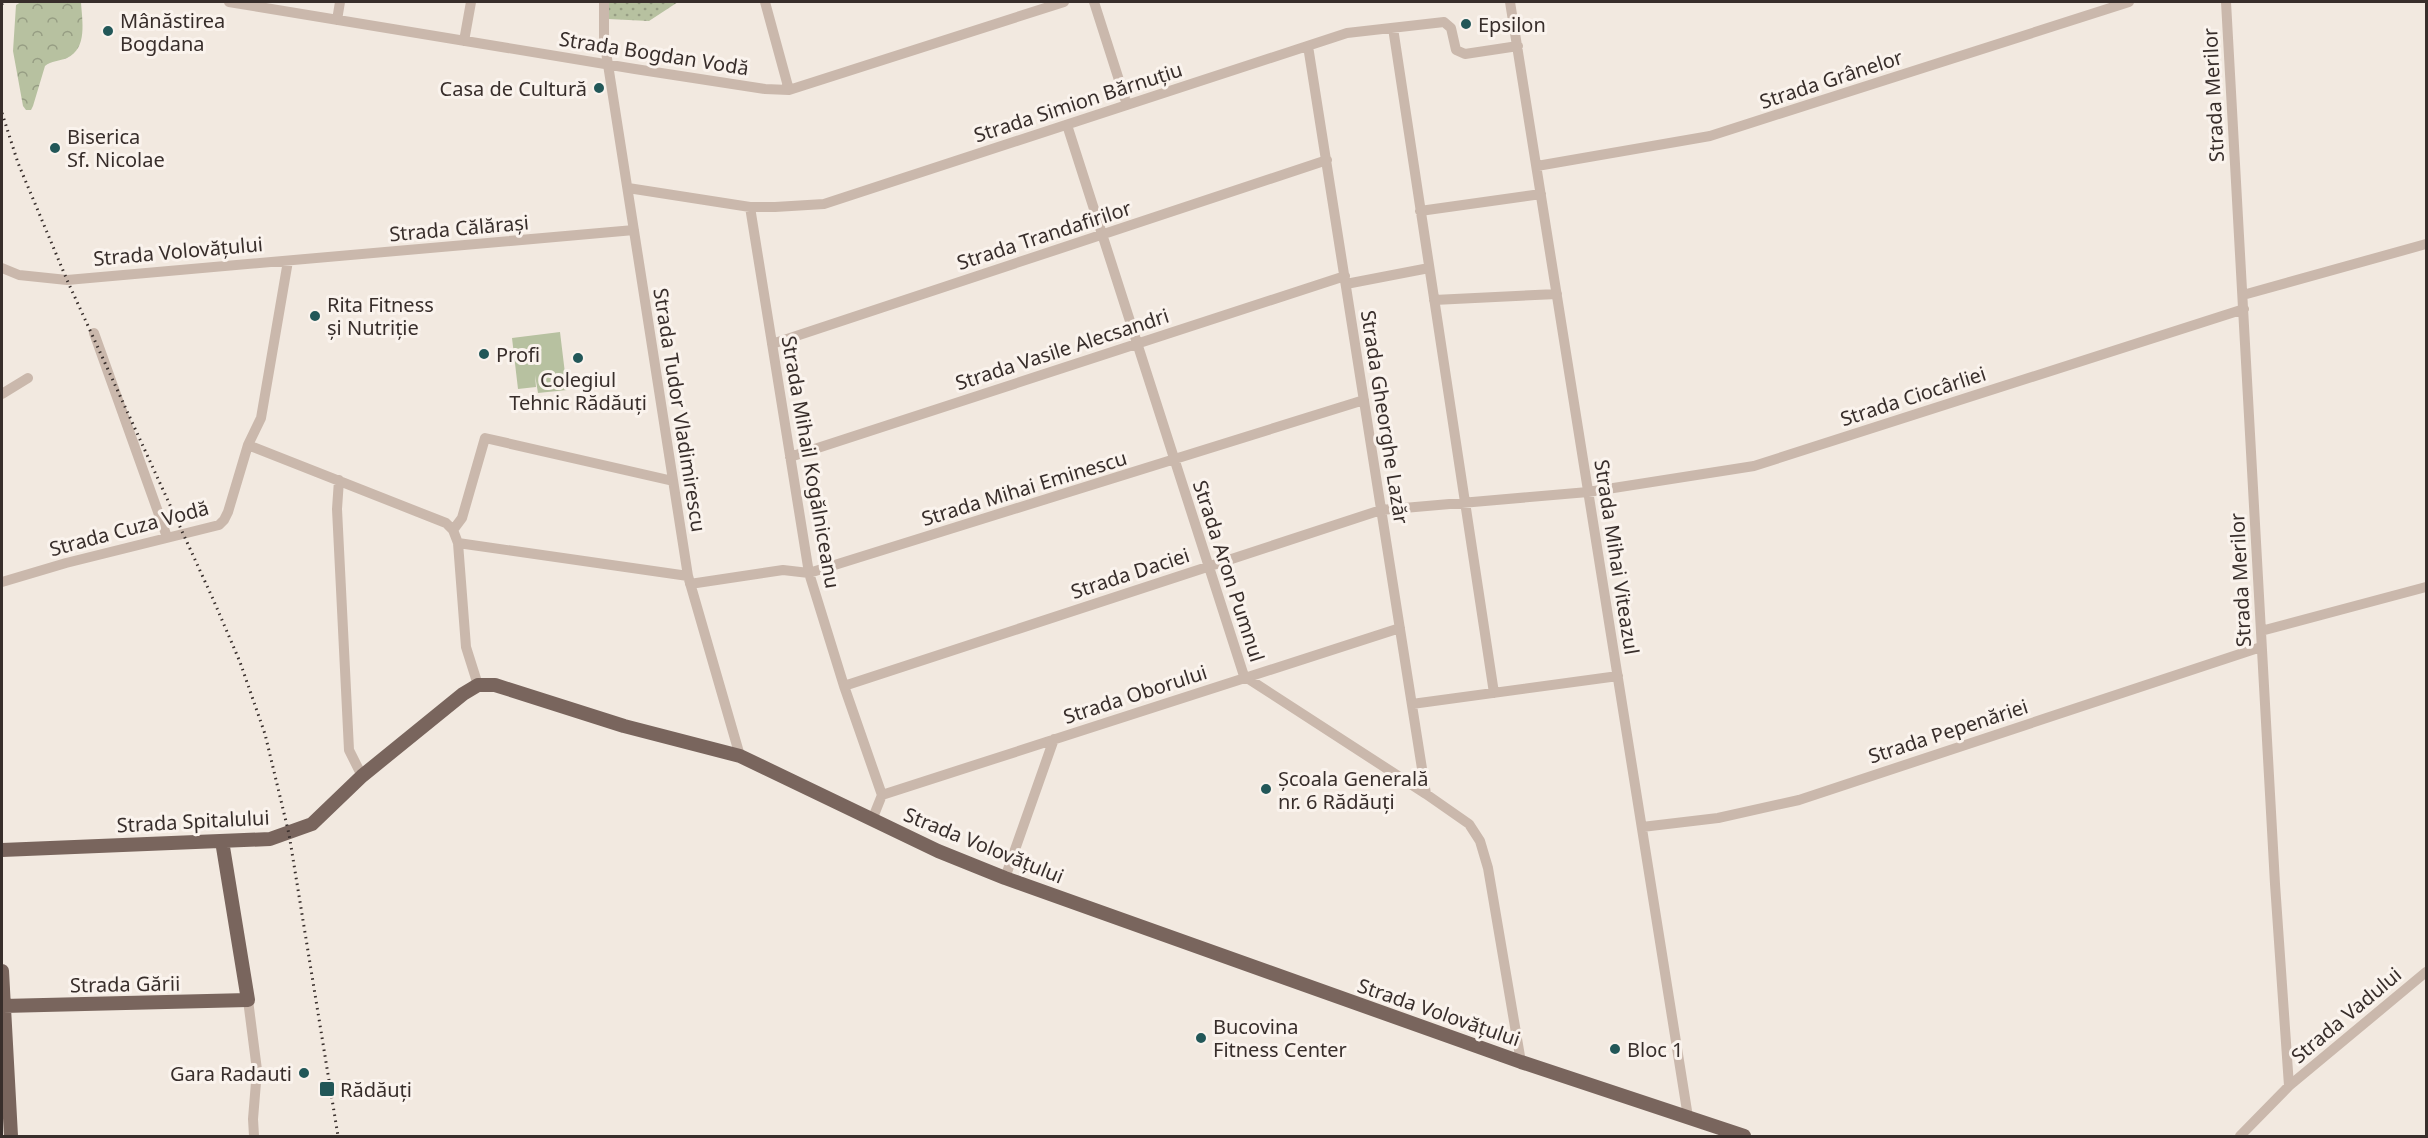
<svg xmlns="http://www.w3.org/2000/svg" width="2428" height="1138" viewBox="0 0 2428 1138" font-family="'Noto Sans',sans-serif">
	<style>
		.grass { fill: url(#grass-dots) }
		.forest { fill: url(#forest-crowns) }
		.pitch { fill: #b7c1a0 }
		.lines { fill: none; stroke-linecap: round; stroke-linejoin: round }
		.minor { stroke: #cab8ac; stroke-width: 10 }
		.major { stroke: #79655d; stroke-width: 14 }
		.rail { stroke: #382e2b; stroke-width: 3; stroke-dasharray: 1.5 4.5; stroke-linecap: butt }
		.poi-dot { fill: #225758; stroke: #faf3ed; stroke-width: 2 }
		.labels { text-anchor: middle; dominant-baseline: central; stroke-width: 6; stroke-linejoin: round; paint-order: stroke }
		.poi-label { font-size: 20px; fill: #382e2b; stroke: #faf3ed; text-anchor: start }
		.street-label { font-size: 20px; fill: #382e2b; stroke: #faf3ed }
	</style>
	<defs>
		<pattern id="grass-dots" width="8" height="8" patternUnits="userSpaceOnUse" patternTransform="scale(1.5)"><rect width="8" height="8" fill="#b7c1a0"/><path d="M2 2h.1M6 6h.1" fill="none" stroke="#969d83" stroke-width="1.8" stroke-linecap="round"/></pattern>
		<pattern id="forest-crowns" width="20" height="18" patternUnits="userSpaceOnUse" patternTransform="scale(1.5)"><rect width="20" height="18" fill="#b7c1a0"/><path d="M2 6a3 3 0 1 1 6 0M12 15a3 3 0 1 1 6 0" fill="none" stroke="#969d83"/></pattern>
	</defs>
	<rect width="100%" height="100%" fill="#f2e9e0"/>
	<path class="grass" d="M608,2h70l-29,19 -41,-2z"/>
	<path class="forest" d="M21,2h60c1,19 7,46 -14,56 -7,3 -16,3 -22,8l-12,40 -2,4h-5l-3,-4 -10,-55 3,-46z"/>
	<path class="pitch" d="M560,332l7,58 -29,3 -3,-18 1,12 -18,2 -6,-51z"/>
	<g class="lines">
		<path class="minor" d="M229,2l406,67 130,20 24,1 275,-88
			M604,2v37l84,537 52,180
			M765,2l24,88
			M1094,2l33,103
			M1510,2l178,1115
			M2226,2l49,882 14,202
			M337,20l3,-18
			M1393,28l101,665
			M464,41l7,-39
			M1308,46l118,748
			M1067,125l177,551 182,118 43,30 11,17 8,27 33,194
			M1537,166l173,-30 419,-134
			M628,188l122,19h25l49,-3 523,-171 97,-11 7,6 5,22 9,4 53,-8
			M750,207l59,366 35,113 38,109 -10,25
			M1420,211l121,-17
			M2,268l17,7 48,5 567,-50
			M1346,284l83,-16
			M2243,295l183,-51
			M1434,300l123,-6
			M94,333l73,204
			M772,344l555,-184
			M2,394l26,-16
			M248,445l198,78 7,7 5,13 8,104 12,38
			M790,457l555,-181
			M339,480l-2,29 12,241 13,26
			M453,530l9,-12 23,-80 188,43
			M458,543l230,33
			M2,582l64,-19 153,-38 5,-5 4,-8 20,-67 13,-27 27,-157
			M690,584l93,-14 26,3 555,-173
			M2261,631l165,-44
			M844,686l537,-176 207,-18 166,-26 490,-157
			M1412,704l206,-28
			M882,795l518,-167
			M1642,827l76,-9 81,-18 462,-153
			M1005,878l49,-139
			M248,1000l9,70 -4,49 1,17
			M2240,1136l49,-50 137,-114"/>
		<path class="major" d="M2,850l268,-11 42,-15 50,-48 101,-82 15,-9h17l129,41 116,30 198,95 67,27 516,184 223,74
			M2,971l9,165
			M3,1006l245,-6 -26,-159"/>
		<path class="rail" d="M2,5v-3
			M2,113l16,50 49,117 146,319 27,63 25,72 24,100 49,302"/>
	</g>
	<g class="poi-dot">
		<circle cx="1466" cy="24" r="6"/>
		<circle cx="108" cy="31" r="6"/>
		<circle cx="599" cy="88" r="6"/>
		<circle cx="55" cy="148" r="6"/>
		<circle cx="315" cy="316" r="6"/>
		<circle cx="484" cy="354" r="6"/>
		<circle cx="578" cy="358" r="6"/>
		<circle cx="1266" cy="789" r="6"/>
		<circle cx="1201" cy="1038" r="6"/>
		<circle cx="1615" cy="1049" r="6"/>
		<circle cx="304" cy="1073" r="6"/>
		<rect x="319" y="1081" width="16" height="16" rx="3"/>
	</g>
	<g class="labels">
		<g class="poi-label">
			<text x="120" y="20">Mânăstirea<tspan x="120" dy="23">Bogdana</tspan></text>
			<text x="1478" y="24">Epsilon</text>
			<text x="587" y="88" text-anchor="end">Casa de Cultură</text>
			<text x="67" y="136">Biserica<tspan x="67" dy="23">Sf. Nicolae</tspan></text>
			<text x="327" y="304">Rita Fitness<tspan x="327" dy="23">și Nutriție</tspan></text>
			<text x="496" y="354">Profi</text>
			<text x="578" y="379" text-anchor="middle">Colegiul<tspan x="578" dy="23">Tehnic Rădăuți</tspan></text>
			<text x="1278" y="778">Școala Generală<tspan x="1278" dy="23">nr. 6 Rădăuți</tspan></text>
			<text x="1213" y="1026">Bucovina<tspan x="1213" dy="23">Fitness Center</tspan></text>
			<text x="1627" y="1049">Bloc 1</text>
			<text x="292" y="1073" text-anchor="end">Gara Radauti</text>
			<text x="340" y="1089">Rădăuți</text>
		</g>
		<g class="street-label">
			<text transform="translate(654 53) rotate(9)">Strada Bogdan Vodă</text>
			<text transform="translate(1831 79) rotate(-18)">Strada Grânelor</text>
			<text transform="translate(2213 95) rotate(-93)">Strada Merilor</text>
			<text transform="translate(1078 102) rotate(-18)">Strada Simion Bărnuțiu</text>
			<text transform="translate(459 228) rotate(-5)">Strada Călărași</text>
			<text transform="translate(1044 235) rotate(-18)">Strada Trandafirilor</text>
			<text transform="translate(178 251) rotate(-5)">Strada Volovățului</text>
			<text transform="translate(1062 349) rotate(-18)">Strada Vasile Alecsandri</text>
			<text transform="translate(1913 396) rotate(-18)">Strada Ciocârliei</text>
			<text transform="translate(680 410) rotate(81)">Strada Tudor Vladimirescu</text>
			<text transform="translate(1385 417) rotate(81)">Strada Gheorghe Lazăr</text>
			<text transform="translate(811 462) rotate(80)">Strada Mihail Kogălniceanu</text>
			<text transform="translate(1024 488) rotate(-17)">Strada Mihai Eminescu</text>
			<text transform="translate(129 528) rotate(-15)">Strada Cuza Vodă</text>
			<text transform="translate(1617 557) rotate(81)">Strada Mihai Viteazul</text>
			<text transform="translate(1229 571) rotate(72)">Strada Aron Pumnul</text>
			<text transform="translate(1130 573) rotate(-18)">Strada Daciei</text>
			<text transform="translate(2240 580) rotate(-93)">Strada Merilor</text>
			<text transform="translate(1135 694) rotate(-18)">Strada Oborului</text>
			<text transform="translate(1948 731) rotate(-18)">Strada Pepenăriei</text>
			<text transform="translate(193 821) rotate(-3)">Strada Spitalului</text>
			<text transform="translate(984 845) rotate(22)">Strada Volovățului</text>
			<text transform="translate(125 984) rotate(-1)">Strada Gării</text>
			<text transform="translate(1439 1012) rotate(19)">Strada Volovățului</text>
			<text transform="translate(2346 1015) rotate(-40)">Strada Vadului</text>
		</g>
	</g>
	<rect width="2428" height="1138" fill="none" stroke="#382e2b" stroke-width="6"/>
</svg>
